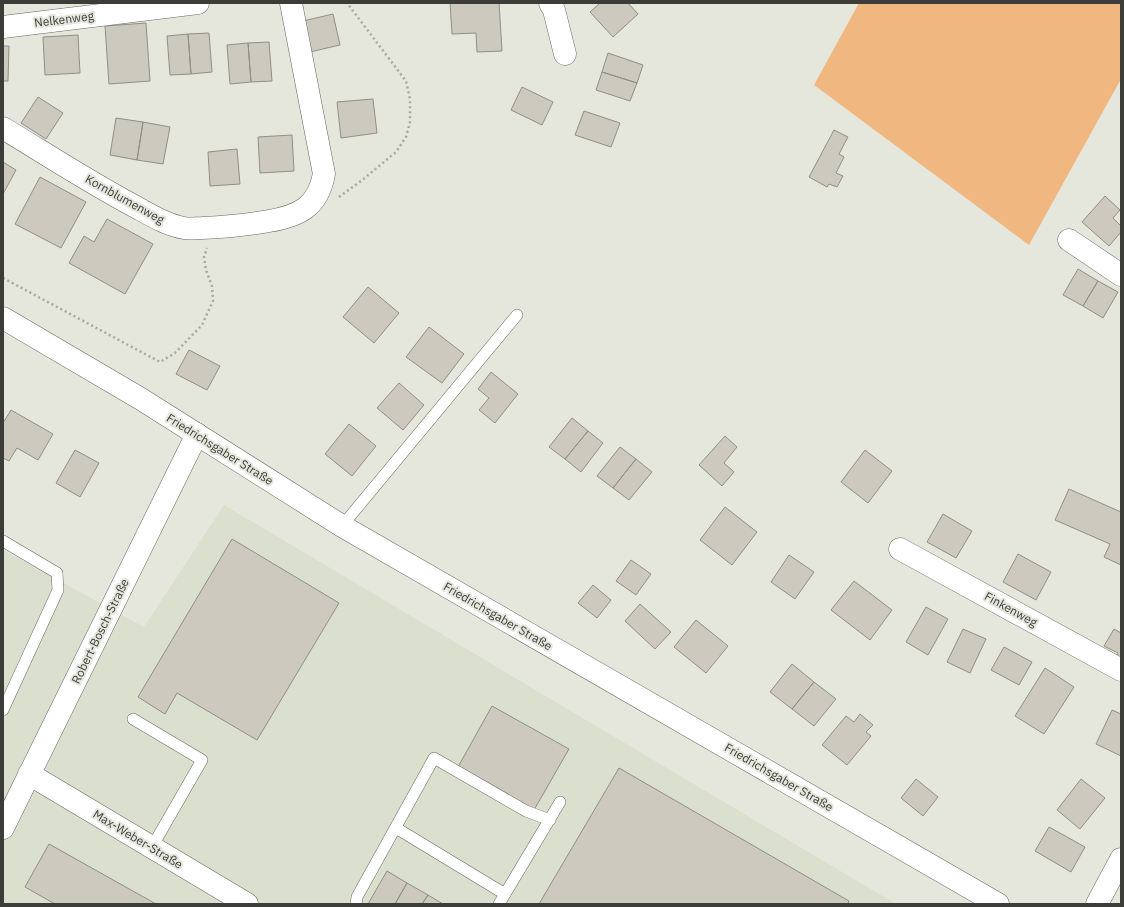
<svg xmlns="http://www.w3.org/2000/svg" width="1124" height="907" viewBox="0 0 1124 907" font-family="'IBM Plex Sans',sans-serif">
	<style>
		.built { fill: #dbdfcd }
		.green { fill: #f0b781 }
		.building { fill: #cdc9bf; stroke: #918e85 }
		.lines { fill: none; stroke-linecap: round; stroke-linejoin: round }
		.lane-casing { stroke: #66685f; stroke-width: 12 }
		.street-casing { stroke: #66685f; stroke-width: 23 }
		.secondary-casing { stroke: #66685f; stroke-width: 23 }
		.path { stroke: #a6a8a0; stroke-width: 2.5; stroke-dasharray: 2 3; stroke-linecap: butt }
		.lane { stroke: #fff; stroke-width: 11 }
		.street { stroke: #fff; stroke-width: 22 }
		.secondary { stroke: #fff; stroke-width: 22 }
		.labels { text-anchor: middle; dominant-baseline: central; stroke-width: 4; stroke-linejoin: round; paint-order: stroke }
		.street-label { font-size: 12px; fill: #3c3d39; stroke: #e5e7dd }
	</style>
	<rect width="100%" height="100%" fill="#e5e7dd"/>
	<path class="built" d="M224,505l672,399h-893v-354l141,77z"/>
	<path class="green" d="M859,3h262v76l-92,166 -215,-160z"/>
	<path class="building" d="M450,3h49l3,48 -25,1 -1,-19 -24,1z
		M600,3h28l10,11 -25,23 -23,-25z
		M333,14l7,31 -30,7 -7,-31z
		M146,23l4,58 -41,3 -4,-58z
		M209,33l3,39 -21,2 -3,-40z
		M188,34l3,40 -21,1 -3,-39z
		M78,35l2,38 -35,2 -2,-38z
		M269,42l3,39 -21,1 -3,-39z
		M248,43l3,39 -21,2 -3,-39z
		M3,46h6l-1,35h-5z
		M608,53l35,12 -6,18 -35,-11z
		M602,72l35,11 -7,18 -34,-11z
		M522,87l31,15 -11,23 -31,-15z
		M38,97l25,16 -17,26 -25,-16z
		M373,99l4,34 -36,5 -4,-36z
		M584,111l36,12 -9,24 -36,-12z
		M116,118l27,4 -6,38 -27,-5z
		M143,122l27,5 -7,37 -26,-4z
		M834,130l14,7 -9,17 5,3 -8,16 7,3 -6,11 -8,-3 -2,3 -18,-10z
		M292,135l2,36 -34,2 -2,-36z
		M237,149l3,35 -30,2 -2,-34z
		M3,162l13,8 -13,24z
		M40,177l46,25 -25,46 -46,-24z
		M1105,196l15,14 -7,8 8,8v6l-12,14 -27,-24z
		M107,219l46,25 -28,50 -56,-31 15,-27 10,6z
		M1078,269l20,12 -15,25 -20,-11z
		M1098,281l20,11 -15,26 -20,-12z
		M368,287l31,26 -25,30 -31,-26z
		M429,327l35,27 -22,29 -36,-26z
		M189,350l31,16 -13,24 -31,-16z
		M491,372l27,22 -23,29 -16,-13 10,-12 -11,-9z
		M399,383l25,22 -21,25 -26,-22z
		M11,410l42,24 -15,26 -21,-12 -8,13 -6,-3v-35z
		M572,418l16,13 -23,28 -16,-12z
		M349,424l27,22 -24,30 -27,-22z
		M588,431l15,12 -22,29 -16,-13z
		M725,436l12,11 -13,16 10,9 -12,14 -23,-21z
		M620,447l16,12 -23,29 -16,-12z
		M75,450l24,13 -19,34 -24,-14z
		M865,450l27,21 -24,32 -27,-21z
		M636,459l16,13 -23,28 -16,-12z
		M1069,489l52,23v53l-17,-8 6,-13 -55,-24z
		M725,507l32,25 -25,33 -32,-25z
		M943,514l29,17 -16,27 -29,-16z
		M232,539l107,64 -82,137 -80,-47 -12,21 -27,-17z
		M1018,554l33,18 -15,28 -33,-18z
		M789,555l25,17 -19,27 -24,-17z
		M631,560l20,14 -15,21 -20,-14z
		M854,581l38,29 -22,30 -39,-30z
		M593,585l18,15 -14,18 -19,-15z
		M640,604l31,28 -16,17 -30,-28z
		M926,607l22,12 -20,36 -22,-13z
		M696,620l32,26 -22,27 -32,-26z
		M963,629l23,10 -16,34 -23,-11z
		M1114,629l7,4v30l-7,-4 4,-6 -14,-7z
		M1004,647l28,15 -13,23 -28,-15z
		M792,664l22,18 -22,27 -22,-17z
		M1045,668l29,19 -30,47 -29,-18z
		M814,682l22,17 -22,27 -22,-17z
		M492,706l77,43 -35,61 -76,-43z
		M1112,710l9,4v42l-25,-12z
		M860,714l13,11 -7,7 5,4 -24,29 -25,-20 24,-29 8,6z
		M619,768l230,133 -1,3h-309z
		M916,779l22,18 -15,19 -22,-18z
		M1081,779l24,19 -25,31 -23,-19z
		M1049,827l36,20 -14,25 -36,-21z
		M49,844l107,60h-101l-30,-17z
		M387,871l20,12 -12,21h-27z
		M407,883l21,12 -6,9h-27z
		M428,895l15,9h-21z"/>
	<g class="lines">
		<defs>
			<path id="lane" d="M342,526l175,-211
				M3,541l54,32 1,17 -55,120
				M133,719l69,41 -50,87
				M396,828l109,66
				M356,904l1,-7 77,-139 92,53 24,9
				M499,904l61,-102"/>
			<path id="street" d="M550,3l4,7 11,44
				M3,27l195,-24
				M3,128c43,26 86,54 131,78 15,8 32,19 50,22 5,1 12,0 18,0 22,-1 45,-3 67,-7 30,-5 49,-14 55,-47l-33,-171
				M1069,240l52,35
				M900,549l221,121
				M29,774l218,130
				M3,828l194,-394
				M1097,904l24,-45"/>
			<path id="secondary" d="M3,318l138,81 201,127 656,378"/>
		</defs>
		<use href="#lane" class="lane-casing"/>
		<use href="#street" class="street-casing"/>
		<use href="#secondary" class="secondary-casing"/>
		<path class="path" d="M339,197l22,-16 35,-29 10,-15 4,-15v-23l-4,-18 -59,-78
			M3,278l157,84 15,-9 27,-28 11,-24 -1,-15 -6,-16 -2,-13 3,-9"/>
		<use href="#lane" class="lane"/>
		<use href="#street" class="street"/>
		<use href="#secondary" class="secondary"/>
	</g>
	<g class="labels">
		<g class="street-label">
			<text transform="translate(64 19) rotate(-7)">Nelkenweg</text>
			<text transform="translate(125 199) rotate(29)">Kornblumenweg</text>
			<text transform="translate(220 449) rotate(32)">Friedrichsgaber Straße</text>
			<text transform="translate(1011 609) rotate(29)">Finkenweg</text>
			<text transform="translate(498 616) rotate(30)">Friedrichsgaber Straße</text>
			<text transform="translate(100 631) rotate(-64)">Robert-Bosch-Straße</text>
			<text transform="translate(779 777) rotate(30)">Friedrichsgaber Straße</text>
			<text transform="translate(138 839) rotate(31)">Max-Weber-Straße</text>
		</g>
	</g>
	<rect width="1124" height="907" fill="none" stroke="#3c3d39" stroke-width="8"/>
</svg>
